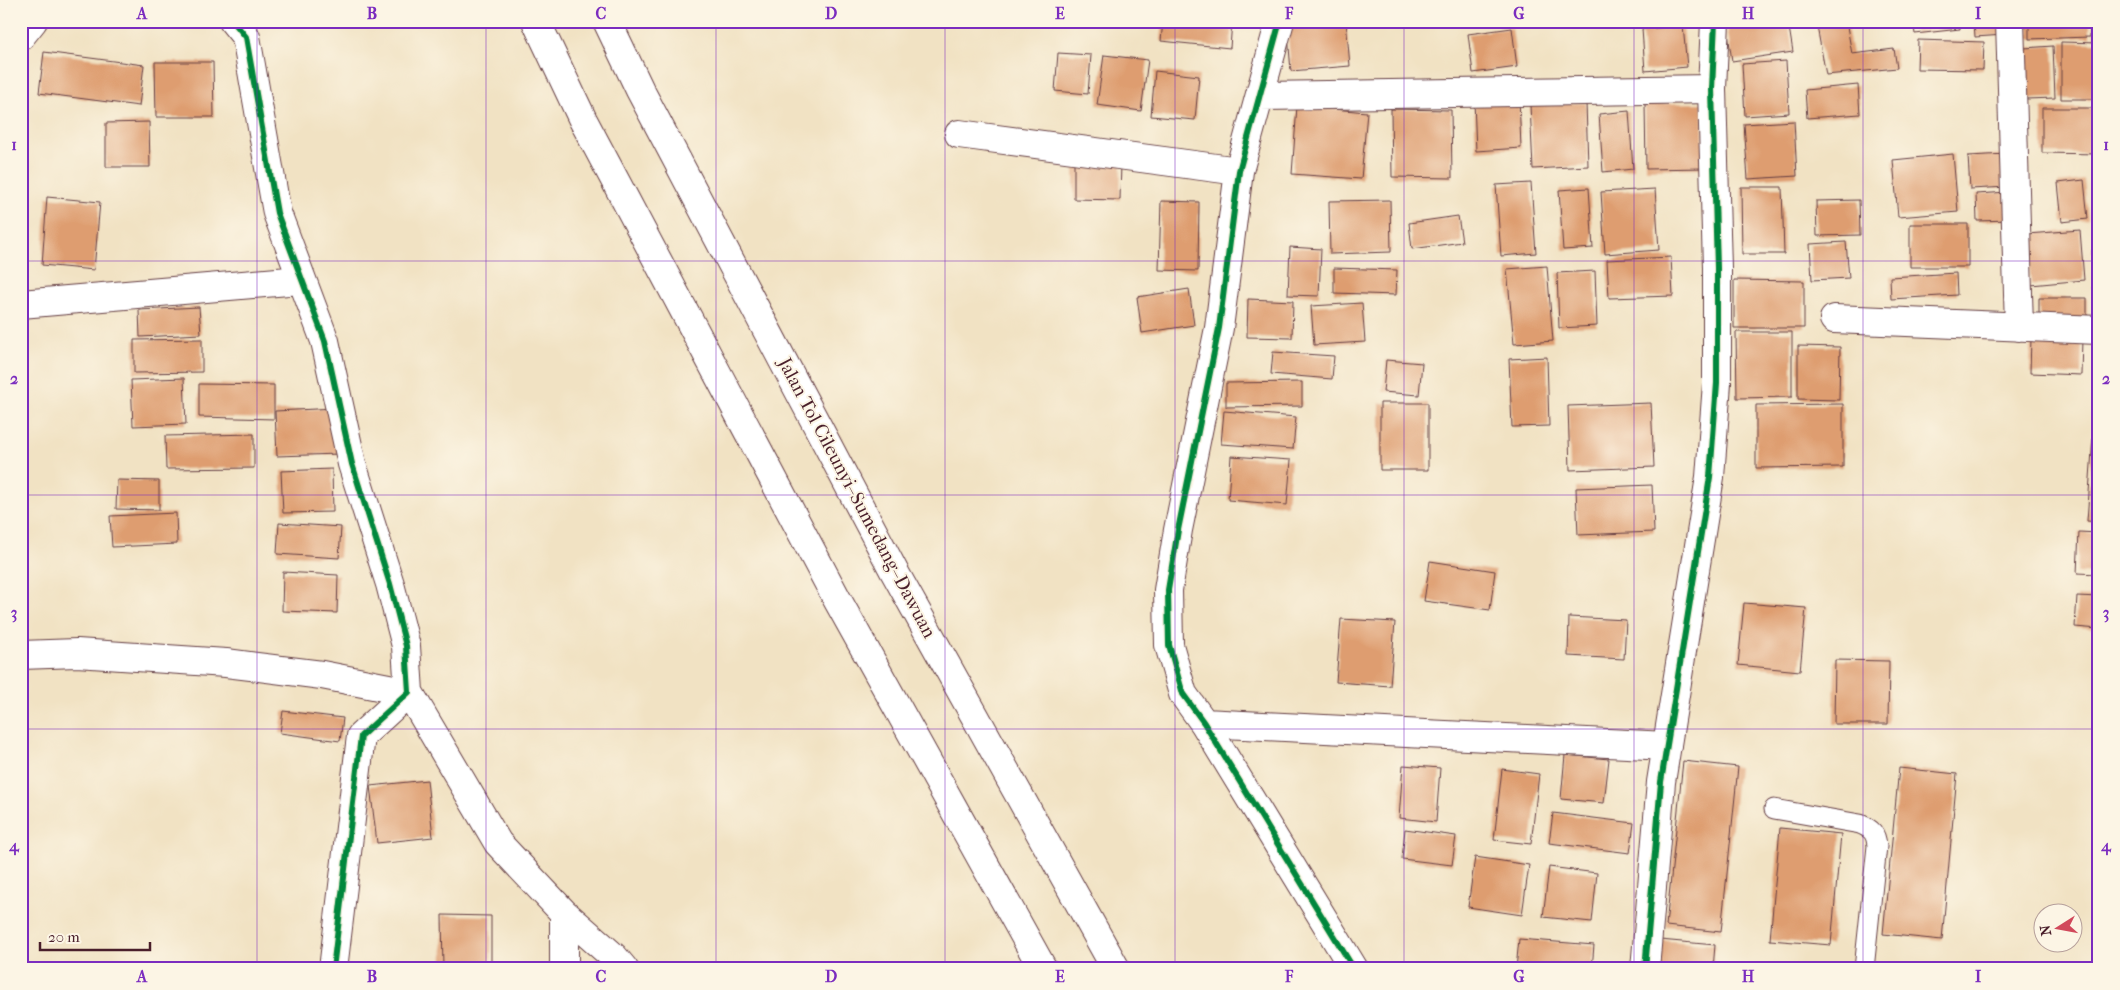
<svg xmlns="http://www.w3.org/2000/svg" width="2120" height="990" viewBox="0 0 2120 990" font-family="'IM FELL French Canon',serif">
	<style>
		.building { fill: #de9d6f }
		.lines { fill: none; stroke-linecap: round; stroke-linejoin: round }
		.service-casing { stroke: #633c42; stroke-width: 21 }
		.minor-casing { stroke: #633c42; stroke-width: 30 }
		.motorway-casing { stroke: #633c42; stroke-width: 30 }
		.service { stroke: #fff; stroke-width: 19 }
		.minor { stroke: #fff; stroke-width: 28 }
		.motorway { stroke: #fff; stroke-width: 28 }
		.cycleway-casing { stroke: #fcf5e5; stroke-width: 9 }
		.cycleway { stroke: #00873e; stroke-width: 6 }
		.grid { fill: none; stroke: #7b2cbf; stroke-width: 1; stroke-opacity: 0.55 }
		.labels { text-anchor: middle; dominant-baseline: central; stroke-width: 4; stroke-linejoin: round; paint-order: stroke }
		.street-label { font-size: 19px; fill: #4a1f2b; stroke: #fcf5e5 }
		.neatline { fill: none; stroke: #7b2cbf; stroke-width: 2 }
		.grid-label { font-size: 16px; text-anchor: middle; font-weight: bold; fill: #7b2cbf }
	</style>
	<rect width="100%" height="100%" fill="#fcf5e5"/>
	<filter id="ink" filterUnits="userSpaceOnUse"><feTurbulence type="fractalNoise" baseFrequency=".02" numOctaves="2"/><feDisplacementMap in="SourceGraphic" scale="10" xChannelSelector="R" yChannelSelector="G"/><feConvolveMatrix kernelMatrix="1 2 1 2 8 2 1 2 1" color-interpolation-filters="sRGB"/></filter>
	<filter id="wash" filterUnits="userSpaceOnUse"><feTurbulence type="fractalNoise" baseFrequency=".0096" numOctaves="4" result="noise"/><feDisplacementMap in="SourceGraphic" scale="20" xChannelSelector="R" yChannelSelector="G"/><feGaussianBlur stdDeviation="1.12" result="paint"/><feColorMatrix in="noise" values="0 0 0 0 0 0 0 0 0 0 0 0 0 0 0 0 0 1.4 0 .05"/><feComposite in="paint" operator="in"/></filter>
	<g filter="url(#wash)">
		<rect width="100%" height="100%" fill="#f1e2c3"/>
		<g id="blocks">
			<path class="building" d="M1163,21h69l-2,27 -69,-7z
				M1310,21h36l4,45 -59,5 -4,-48z
				M1762,21h26l5,31 -61,9 -5,-34z
				M1816,21h30l6,33 42,-5 3,19 -71,7z
				M1913,21h47v8l-45,5z
				M1974,21h29l1,14 -29,2z
				M2029,21h61v16l-61,2z
				M2094,21h5v18h-5z
				M1683,26l4,41 -42,4 -3,-42z
				M1512,28l5,39 -44,6 -5,-39z
				M1918,40l66,2 -1,28 -66,-1z
				M2061,42l38,1v56h-38z
				M2053,46l2,52 -29,1 -2,-51z
				M44,52l100,13 -5,41 -100,-13z
				M1058,53l33,2 -3,39 -33,-3z
				M1104,55l44,5 -7,51 -44,-6z
				M1786,61l3,52 -44,3 -3,-52z
				M155,62h58l1,55h-58z
				M1155,71l44,5 -4,44 -44,-4z
				M1858,85l2,29 -53,4 -2,-28z
				M1519,98l2,50 -45,3 -2,-50z
				M1586,103l2,63 -55,3 -3,-64z
				M1702,103l2,65 -58,1 -1,-65z
				M1297,106l70,6 -6,67 -69,-5z
				M2042,108h57v46l-57,-1z
				M1391,109l60,1 1,68 -60,-1z
				M1629,111l4,58 -30,3 -4,-58z
				M1794,121l3,55 -49,3 -4,-55z
				M149,122l1,45h-44v-44z
				M1953,154l5,58 -60,5 -5,-57z
				M2007,154l1,33 -38,2 -2,-33z
				M1074,162l47,1 -1,37 -46,-1z
				M2084,180l4,39 -26,3 -4,-39z
				M1531,183l5,70 -35,3 -5,-71z
				M1741,187h41l2,67h-42z
				M1589,188l4,60 -30,2 -4,-60z
				M1655,189l4,61 -54,4 -4,-62z
				M2009,192l1,28 -33,1 -1,-27z
				M47,197l53,5 -6,68 -52,-5z
				M1390,200l1,52 -61,2 -1,-53z
				M1859,200l1,35 -43,1 -1,-35z
				M1161,201l38,1 -1,69 -39,-1z
				M1458,216l4,26 -50,7 -3,-26z
				M1910,224h58v43h-58z
				M2080,230l4,50 -53,5 -4,-51z
				M1846,242l3,36 -37,2 -2,-36z
				M1290,247l31,2 -2,47 -31,-1z
				M2092,250h7v28l-4,1z
				M1671,257l2,39 -64,2 -2,-38z
				M1547,266l6,75 -39,3 -7,-75z
				M1334,268l63,2 -1,25 -62,-2z
				M1595,271l2,55 -38,2 -2,-55z
				M1956,273l1,22 -66,4 -1,-22z
				M1734,280l70,1v47h-70z
				M2093,285h6v39h-2z
				M1189,289l5,36 -52,8 -5,-36z
				M2039,298h48v22l-48,1z
				M1248,299l45,2 -1,37 -45,-1z
				M1362,303l3,39 -51,3 -3,-39z
				M199,307l2,27 -61,3 -1,-27z
				M1736,332h56v65l-55,1z
				M2031,338l51,1 -1,36 -51,-2z
				M202,339v33l-68,1v-33z
				M1798,346l42,1 -1,53 -41,-1z
				M1273,352l61,4 -2,23 -61,-5z
				M1547,357l2,69 -37,1 -3,-68z
				M1386,360l36,3 -3,32 -36,-3z
				M184,378l2,46 -53,2 -2,-46z
				M1302,382v24l-76,1v-24z
				M199,384l75,1v34l-75,-2z
				M1380,403h48v67h-48z
				M1651,403l3,64 -84,3 -2,-64z
				M1843,404v63l-87,1v-63z
				M336,408l3,46 -62,2 -2,-45z
				M1224,411l72,6 -3,32 -72,-5z
				M2094,422l5,1v99l-12,-1z
				M254,434v34l-88,1 -1,-33z
				M1231,456l60,4 -4,45 -59,-5z
				M332,469l1,43 -50,1 -2,-42z
				M117,480l42,1v29l-43,-1z
				M1652,485l2,47 -76,3 -2,-47z
				M176,513l1,31 -65,3 -2,-31z
				M279,523l62,4 -2,31 -62,-4z
				M2079,532l20,1v41l-22,-1z
				M1430,561l65,10 -5,39 -66,-9z
				M283,572l55,3 -1,38 -55,-2z
				M2077,596l22,1v32l-24,-2z
				M1744,603l62,5 -6,63 -62,-6z
				M1569,617l57,3 -2,39 -56,-3z
				M1341,619l54,3 -5,64 -54,-4z
				M1835,660l54,1 -1,63h-54z
				M2097,695h2v36l-4,-1z
				M283,711l60,7 -3,23 -60,-8z
				M1565,755l44,4 -5,44 -43,-4z
				M1683,761l55,6 -17,165 -55,-6z
				M1403,765l37,3 -4,54 -37,-4z
				M1899,768l58,6 -15,166 -59,-6z
				M1502,769l37,5 -8,70 -37,-4z
				M427,780l6,57 -56,6 -7,-57z
				M1553,813l81,10 -4,30 -81,-10z
				M1780,828l61,6 -10,111 -61,-5z
				M1405,829l51,7 -4,29 -50,-6z
				M1475,857l54,8 -7,50 -54,-8z
				M1549,867l48,6 -5,49 -49,-5z
				M442,915l49,1v53h-48z
				M1519,939l75,6 -2,24h-76z
				M1660,940l55,5 -2,24h-55z"/>
		</g>
	</g>
	<g filter="url(#ink)">
		<use href="#blocks" fill-opacity="0" stroke="#633c42" stroke-width="1"/>
		<g class="lines">
			<defs>
				<path id="service" d="M1774,809l86,15c12,5 16,9 17,22l-13,123"/>
				<path id="minor" d="M233,21l13,16 31,176 48,128 27,123 38,120 16,62 3,46 -48,44 -28,233
					M1280,21l-41,150 -20,157 -41,202 -10,60 1,55 14,49 21,29 150,246
					M2010,21l9,306
					M21,36l12,-15
					M1260,96l452,-7
					M959,134l280,37
					M21,304l279,-24
					M1834,319l265,11
					M21,655l56,-2 149,10 96,12 87,17 89,151 66,70v56
					M1204,723l463,23
					M564,913l50,44 10,12
					M1645,969l16,-187 49,-305 7,-94v-115l-5,-179 3,-68"/>
				<path id="motorway" d="M536,21l47,99 255,481 205,368
					M607,21l33,69 254,481 222,398"/>
			</defs>
			<use href="#service" class="service-casing"/>
			<use href="#minor" class="minor-casing"/>
			<use href="#motorway" class="motorway-casing"/>
			<use href="#service" class="service"/>
			<use href="#minor" class="minor"/>
			<use href="#motorway" class="motorway"/>
			<defs>
				<path id="cycleway" d="M233,21l13,16 31,176 48,128 27,123 38,120 16,62 3,46 -48,44 -28,233
					M1280,21l-41,150 -20,157 -41,202 -10,60 1,55 14,49 21,29 150,246
					M1645,969l16,-187 49,-305 7,-94v-115l-5,-179 3,-68"/>
			</defs>
			<use href="#cycleway" class="cycleway-casing"/>
			<use href="#cycleway" class="cycleway"/>
		</g>
	</g>
	<path class="grid" d="M257,21v948M486,21v948M716,21v948M945,21v948M1175,21v948M1404,21v948M1634,21v948M1863,21v948M21,261h2078M21,495h2078M21,729h2078"/>
	<g class="labels">
		<g class="street-label">
			<text transform="translate(857 498) rotate(62)">Jalan Tol Cileunyi–Sumedang–Dawuan</text>
		</g>
	</g>
	<rect width="2120" height="990" fill="none" stroke="#fcf5e5" stroke-width="55"/>
	<g transform="translate(2058 928) rotate(259)"><circle r="24" fill="#fcf5e5" stroke="#b59f9b"/>
	<path d="M0-4L9 19L0 12L-9 19Z" fill="#d1495b"/>
	<text y="-8" font-size="14" font-weight="bold" text-anchor="middle" fill="#4a1f2b">N</text>
	</g>
	<path d="M40 942v8h110v-8" fill="none" stroke="#4a1f2b" stroke-width="2.5"/>
	<text x="48" y="942" font-size="15" fill="#4a1f2b" stroke="#fcf5e5" stroke-width="4" paint-order="stroke">20 m</text>
	<rect x="28" y="28" width="2064" height="934" class="neatline"/>
	<g class="grid-label">
		<text x="142" y="19">A</text>
		<text x="372" y="19">B</text>
		<text x="601" y="19">C</text>
		<text x="831" y="19">D</text>
		<text x="1060" y="19">E</text>
		<text x="1289" y="19">F</text>
		<text x="1519" y="19">G</text>
		<text x="1748" y="19">H</text>
		<text x="1978" y="19">I</text>
		<text x="14" y="150">1</text>
		<text x="2106" y="150">1</text>
		<text x="14" y="384">2</text>
		<text x="2106" y="384">2</text>
		<text x="14" y="618">3</text>
		<text x="2106" y="618">3</text>
		<text x="14" y="851">4</text>
		<text x="2106" y="851">4</text>
		<text x="142" y="982">A</text>
		<text x="372" y="982">B</text>
		<text x="601" y="982">C</text>
		<text x="831" y="982">D</text>
		<text x="1060" y="982">E</text>
		<text x="1289" y="982">F</text>
		<text x="1519" y="982">G</text>
		<text x="1748" y="982">H</text>
		<text x="1978" y="982">I</text>
	</g>
</svg>
